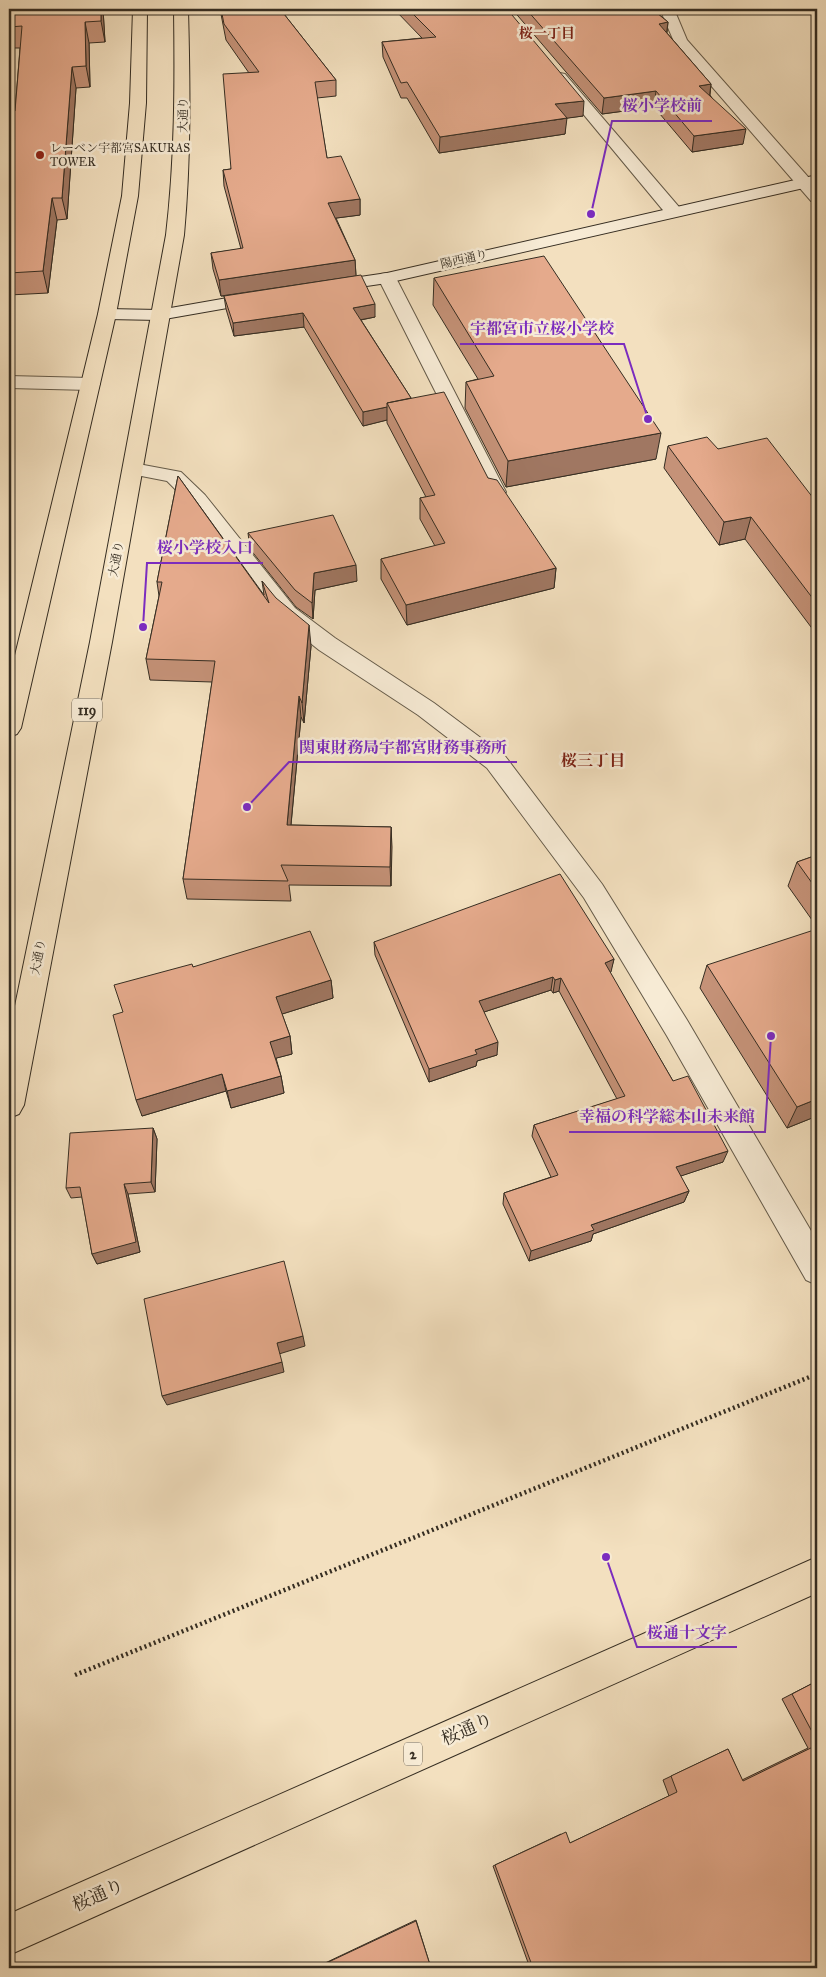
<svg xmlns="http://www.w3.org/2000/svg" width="826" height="1977" viewBox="0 0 826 1977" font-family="'IM FELL Great Primer','Noto Serif JP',serif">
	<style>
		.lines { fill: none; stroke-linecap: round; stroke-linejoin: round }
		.street-casing { stroke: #645a49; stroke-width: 2 }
		.secondary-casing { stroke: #352d22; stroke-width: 2 }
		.primary-casing { stroke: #352d22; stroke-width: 2 }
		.highway-casing { stroke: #352d22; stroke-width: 2 }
		.path { stroke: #352d22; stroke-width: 4.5; stroke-dasharray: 2 3; stroke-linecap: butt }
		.street { fill: #f7ebd5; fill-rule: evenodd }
		.secondary { fill: #f7ebd5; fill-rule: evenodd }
		.primary { fill: #f3e0bf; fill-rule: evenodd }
		.highway { fill: #f3e0bf; fill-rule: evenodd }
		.wall { fill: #c59278; stroke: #352d22 }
		.shaded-wall { fill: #a07762; stroke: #352d22 }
		.building { fill: #e5aa8c; stroke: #352d22 }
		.poi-dot { fill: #8f2418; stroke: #f7ebd5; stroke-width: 2 }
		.labels { text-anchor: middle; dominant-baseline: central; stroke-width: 5; stroke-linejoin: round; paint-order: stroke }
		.far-street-label { font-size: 12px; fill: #352d22; stroke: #f7ebd5 }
		.far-poi-label { font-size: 12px; fill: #352d22; stroke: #f7ebd5; text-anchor: start }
		.far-neighbourhood-label { font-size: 14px; font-weight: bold; fill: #7a1f14; stroke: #f7ebd5 }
		.shield { fill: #f7ebd5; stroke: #6f6658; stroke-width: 1 }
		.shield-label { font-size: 14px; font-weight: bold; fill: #352d22 }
		.neighbourhood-label { font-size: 16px; font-weight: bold; fill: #7a1f14; stroke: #f7ebd5 }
		.near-street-label { font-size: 18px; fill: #352d22; stroke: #f7ebd5 }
		.leader { fill: none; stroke: #7b2cbf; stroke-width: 2 }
		.callout-dot { fill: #7b2cbf; stroke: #f7ebd5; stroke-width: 2 }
		.callout-label { font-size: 16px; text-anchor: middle; font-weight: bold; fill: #7b2cbf; stroke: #f7ebd5; stroke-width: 5; stroke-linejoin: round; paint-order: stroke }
	</style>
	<rect width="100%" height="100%" fill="#f3e0bf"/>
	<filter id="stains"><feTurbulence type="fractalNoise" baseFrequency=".004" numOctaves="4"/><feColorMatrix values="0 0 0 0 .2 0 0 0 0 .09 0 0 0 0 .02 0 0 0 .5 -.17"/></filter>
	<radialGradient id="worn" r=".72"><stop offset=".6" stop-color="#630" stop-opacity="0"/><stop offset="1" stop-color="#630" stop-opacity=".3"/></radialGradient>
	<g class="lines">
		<defs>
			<path id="street" d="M660,9h14l13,31 130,147v15l-6,-1 -136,-157z
				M560,73l5,1 114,133 2,4 -2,4h-12l-112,-135 -2,-3 2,-3z
				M387,273l6,1 3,4 110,214 -3,5 -7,1 -7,-1 -3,-5 -108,-214 3,-4z
				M9,376l81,2 7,2 3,4 -3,4 -7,2 -81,-2z
				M133,463l48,9 24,23 90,113 40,30 99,65 71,53 97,128 85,136 130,221v44l-11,-5 -139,-244 -83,-138 -97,-130 -69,-53 -99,-65 -40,-32 -88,-113 -24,-24 -41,-8 -3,-4 3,-4z"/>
			<path id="secondary" d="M817,175v10l-430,98 -61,9 -6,-1 -3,-4 3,-4 6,-1 61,-9z
				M262,292l6,1 3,4 -3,4 -109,19 -52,-1 -6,-1 -3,-4 3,-4 6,-1 52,1z"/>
			<path id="primary" d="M817,1557v36l-808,362v-41z"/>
			<path id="highway" d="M133,9h14l-1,94 -8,93 -22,118 -95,414 -4,6 -8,3v-57l89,-366 24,-118 8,-93z
				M174,9h14c2,76 3,150 -4,226l-72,407 -88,463 -5,9 -10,4v-83l81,-393 76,-407c9,-76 9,-150 8,-226z"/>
		</defs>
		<use href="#street" class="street-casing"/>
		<use href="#secondary" class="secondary-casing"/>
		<use href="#primary" class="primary-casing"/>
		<use href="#highway" class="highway-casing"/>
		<path class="path" d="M75,1675l742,-301"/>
		<use href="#street" class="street"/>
		<use href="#secondary" class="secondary"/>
		<use href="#primary" class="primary"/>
		<use href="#highway" class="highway"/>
	</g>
	<path class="wall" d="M9,9h94l2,33 -16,1 1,44 -14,1 -9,131 -10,1 -9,73 -39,2v-184h6l5,-63h-11z
		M220,9h60l56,71v16l-19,2 10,60 33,41v16l-24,3 19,42 1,16 19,41 -14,3 50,78 77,80 68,90 -2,20 -147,37 -26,-46v-20l54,-13 -15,-27v-21l6,-1 -39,-74v-3l-24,6 -59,-99 -70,9 -8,-27 -2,-13h-3l-8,-27 -2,-16 30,-4 -17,-63 -1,-16 8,-1 18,-96 -23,-33z
		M394,9h113l76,107 -17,2 -1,16 -126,19 -32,-55h-6l-18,-41 -1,-15 40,-4z
		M512,9h140l16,13 -1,11 44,51 -1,11 33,49 -51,8 -38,-45 -52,7z
		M434,278l222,181 -150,28 -41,-79 1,-26 12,-3 -45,-74z
		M668,446l50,3 99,54v132l-72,-96 -26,6 -55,-77z
		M178,476l86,119 -2,-14 49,65 -7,77 -3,-6 -10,108 100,2v59l-102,-1 2,16 -104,-2 -4,-20 29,-197 -62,-2 -4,-21 13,-63 -2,-14z
		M248,533l109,48 -42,9 -2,29 -17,-12 -46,-58z
		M817,855v72l-29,-41 9,-24z
		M374,942l240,17 -4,14 63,108 50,81 -43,14 9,15 -5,11 -91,32 -2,7 -62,20 -26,-57 1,-11 47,-16 -19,-41 2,-11 83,-26 -58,-108 -6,2 -2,-3 -67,22 13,43 -20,6 -1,5 -47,16 -54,-127z
		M707,965l110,151 -30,12 -87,-140z
		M193,967l138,13 2,18 -51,16 8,22 2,18 -16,4 5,18 3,17 -53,15 -5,-17 -84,25 -19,-104z
		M153,1128l4,11 -2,53 -27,2 12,58 -43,12 -5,-10 -10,-57 -11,1 -5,-10z
		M817,1681v287h-287l-37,-102 68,-32 9,9 99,-47 -6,-16 65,-31 14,31 66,-32 -26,-49z
		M416,1920l15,48 -111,-2 3,-2z"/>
	<path class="shaded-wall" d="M101,9h2l2,33 -4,-21z
		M85,22l4,21 1,44 -4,-21z
		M668,22l-2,15 -7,-13z
		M72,67l4,21 -9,131 -5,-21z
		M711,84l-2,16 -10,-14z
		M656,91l-2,16 -52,7 2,-16z
		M584,101l-1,15 -29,4 1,-16z
		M567,118l-2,16 -126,19 1,-16z
		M746,129l-3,15 -51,8 2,-16z
		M52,198l5,22 -9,73 -5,-22z
		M360,199v16l-31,4 -1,-16z
		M355,260l1,16 -135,20 -2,-16z
		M375,304v13l-21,4 -1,-13z
		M303,313l1,14 -70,9 -1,-13z
		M387,407v13l-24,6v-14z
		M661,433l-5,26 -150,28 2,-26z
		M751,517l-6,22 -26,6 5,-23z
		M356,565l1,16 -42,9 -2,29 -1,-16 2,-30z
		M556,568l-2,20 -147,37 -1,-20z
		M309,625l2,21 -7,77 -2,-20z
		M299,696l2,21 -12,128 -2,-20z
		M391,827l1,20 -1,39 -1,-19z
		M614,959l-3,13 -9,4 3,-13z
		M553,977l-2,13 -73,24 1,-13z
		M561,978l-2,13 -6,2 2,-13z
		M331,980l2,18 -54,17 -3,-18z
		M290,1036l2,18 -19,5 -3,-17z
		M498,1042l-1,13 -20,6 -1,5 -47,16v-13l46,-19z
		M222,1074l4,17 -84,25 -6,-16z
		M281,1076l3,17 -53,15 -4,-17z
		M817,1099v17l-30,12 10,-21z
		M153,1128l4,11 -2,53 -4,-10z
		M728,1151l-5,11 -51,17 4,-12z
		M124,1184l4,10 12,58 -43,12 -5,-10z
		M689,1191l-5,11 -91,32 -2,7 -62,20 2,-10 60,-26z
		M303,1336l2,10 -26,8 -2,-11z
		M282,1362l2,10 -117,33 -5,-9z"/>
	<path class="building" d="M9,9h92v12l-16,1 1,44 -14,1 -10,131h-10l-9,73 -34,2v-162h6l7,-85 -13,1z
		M221,9h59l56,71 -21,2 12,76 14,-2 19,43 -32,4 27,57 -136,20 -8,-27 32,-5 -20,-78 8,-1 -8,-95 36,-2 -35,-48z
		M408,9h99l77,92 -29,3 12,14 -127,19 -33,-55 -6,1 -19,-41 54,-5z
		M526,9h126l16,13 -9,2 52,60 -12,2 47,43 -52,7 -38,-45 -52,7z
		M544,256l117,177 -153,28 -42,-79 28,-6 -60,-98z
		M361,275l14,29 -22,4 58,90 -24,5v4l-24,5 -60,-99 -70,10 -9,-27z
		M444,392l44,86 9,2 59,88 -150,37 -25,-46 64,-16 -25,-45 15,-3 -48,-92z
		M707,437l11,12 49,-11 50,65v101l-66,-87 -27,5 -56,-76z
		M178,476l91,127 -7,-22 14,17 33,27 -7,78 -3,-7 -12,129 104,2 -1,40 -109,-2 7,16 -105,-2 32,-218 -69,-2 16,-77h-5z
		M333,515l23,50 -42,8 -2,30 -17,-13 -47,-57z
		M817,855v35l-20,-28z
		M560,874l54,85 -9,4 68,118 15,-5 40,75 -52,16 13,24 -98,34 3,5 -63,21 -27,-58 54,-18 -24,-50 91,-29 -64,-118 -6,2 -2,-3 -74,24 19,41 -23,8 2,4 -48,15 -55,-127z
		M817,929v170l-20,8 -90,-142z
		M310,931l21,49 -55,17 14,39 -20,6 11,34 -54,15 -5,-17 -86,26 -23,-85 10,-3 -9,-27 78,-21 1,3z
		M153,1128l-2,54 -27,2 12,58 -44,12 -12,-67 -14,1 4,-55z
		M284,1261l19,75 -26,7 5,19 -120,34 -18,-97z
		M817,1681v60l-25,-47z
		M817,1745v223h-284l-38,-103 71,-33 4,11 107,-51 -6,-16 57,-27 15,32z
		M416,1921l15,47h-110l-1,-2z"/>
	<circle class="poi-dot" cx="40" cy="155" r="5"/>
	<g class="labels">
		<g class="far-street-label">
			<text transform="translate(183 115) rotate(-89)">大通り</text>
			<text transform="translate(464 259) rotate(-13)">陽西通り</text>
			<text transform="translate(116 559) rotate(-79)">大通り</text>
			<text transform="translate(38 957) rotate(-79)">大通り</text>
		</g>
		<g class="far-poi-label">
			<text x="50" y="148">レーベン宇都宮SAKURAS<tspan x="50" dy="14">TOWER</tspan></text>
		</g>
		<g class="far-neighbourhood-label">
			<text x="547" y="33">桜一丁目</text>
		</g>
		<g class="shield">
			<rect x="72" y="698.5" width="30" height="23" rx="4"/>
			<rect x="404" y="1742.5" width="18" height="23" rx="4"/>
		</g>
		<g class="shield-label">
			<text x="87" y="710">119</text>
			<text x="413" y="1754">2</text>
		</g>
		<g class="neighbourhood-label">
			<text x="593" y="760">桜三丁目</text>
		</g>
		<g class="near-street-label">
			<text transform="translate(467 1729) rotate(-24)">桜通り</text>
			<text transform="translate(98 1895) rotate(-24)">桜通り</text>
		</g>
	</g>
	<path class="leader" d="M591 214L612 121H712M648 419L624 344H460M143 627L147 563H263M247 807L289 762H517M771 1036L765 1132H569M606 1557L637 1647H737"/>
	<g class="callout-dot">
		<circle cx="591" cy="214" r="5"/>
		<circle cx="648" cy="419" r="5"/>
		<circle cx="143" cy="627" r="5"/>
		<circle cx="247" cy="807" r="5"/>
		<circle cx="771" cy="1036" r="5"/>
		<circle cx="606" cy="1557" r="5"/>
	</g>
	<g class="callout-label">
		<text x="662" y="111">桜小学校前</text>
		<text x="542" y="334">宇都宮市立桜小学校</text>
		<text x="205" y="553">桜小学校入口</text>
		<text x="403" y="753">関東財務局宇都宮財務事務所</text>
		<text x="667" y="1122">幸福の科学総本山未来館</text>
		<text x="687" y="1638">桜通十文字</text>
	</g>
	<rect width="826" height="1977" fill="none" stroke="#f3e0bf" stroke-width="30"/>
	<rect x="10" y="10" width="806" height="1957" fill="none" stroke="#352d22" stroke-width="2.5"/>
	<rect x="15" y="15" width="796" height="1947" fill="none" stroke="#352d22"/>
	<rect width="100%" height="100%" filter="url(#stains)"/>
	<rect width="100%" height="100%" fill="url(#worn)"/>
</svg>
